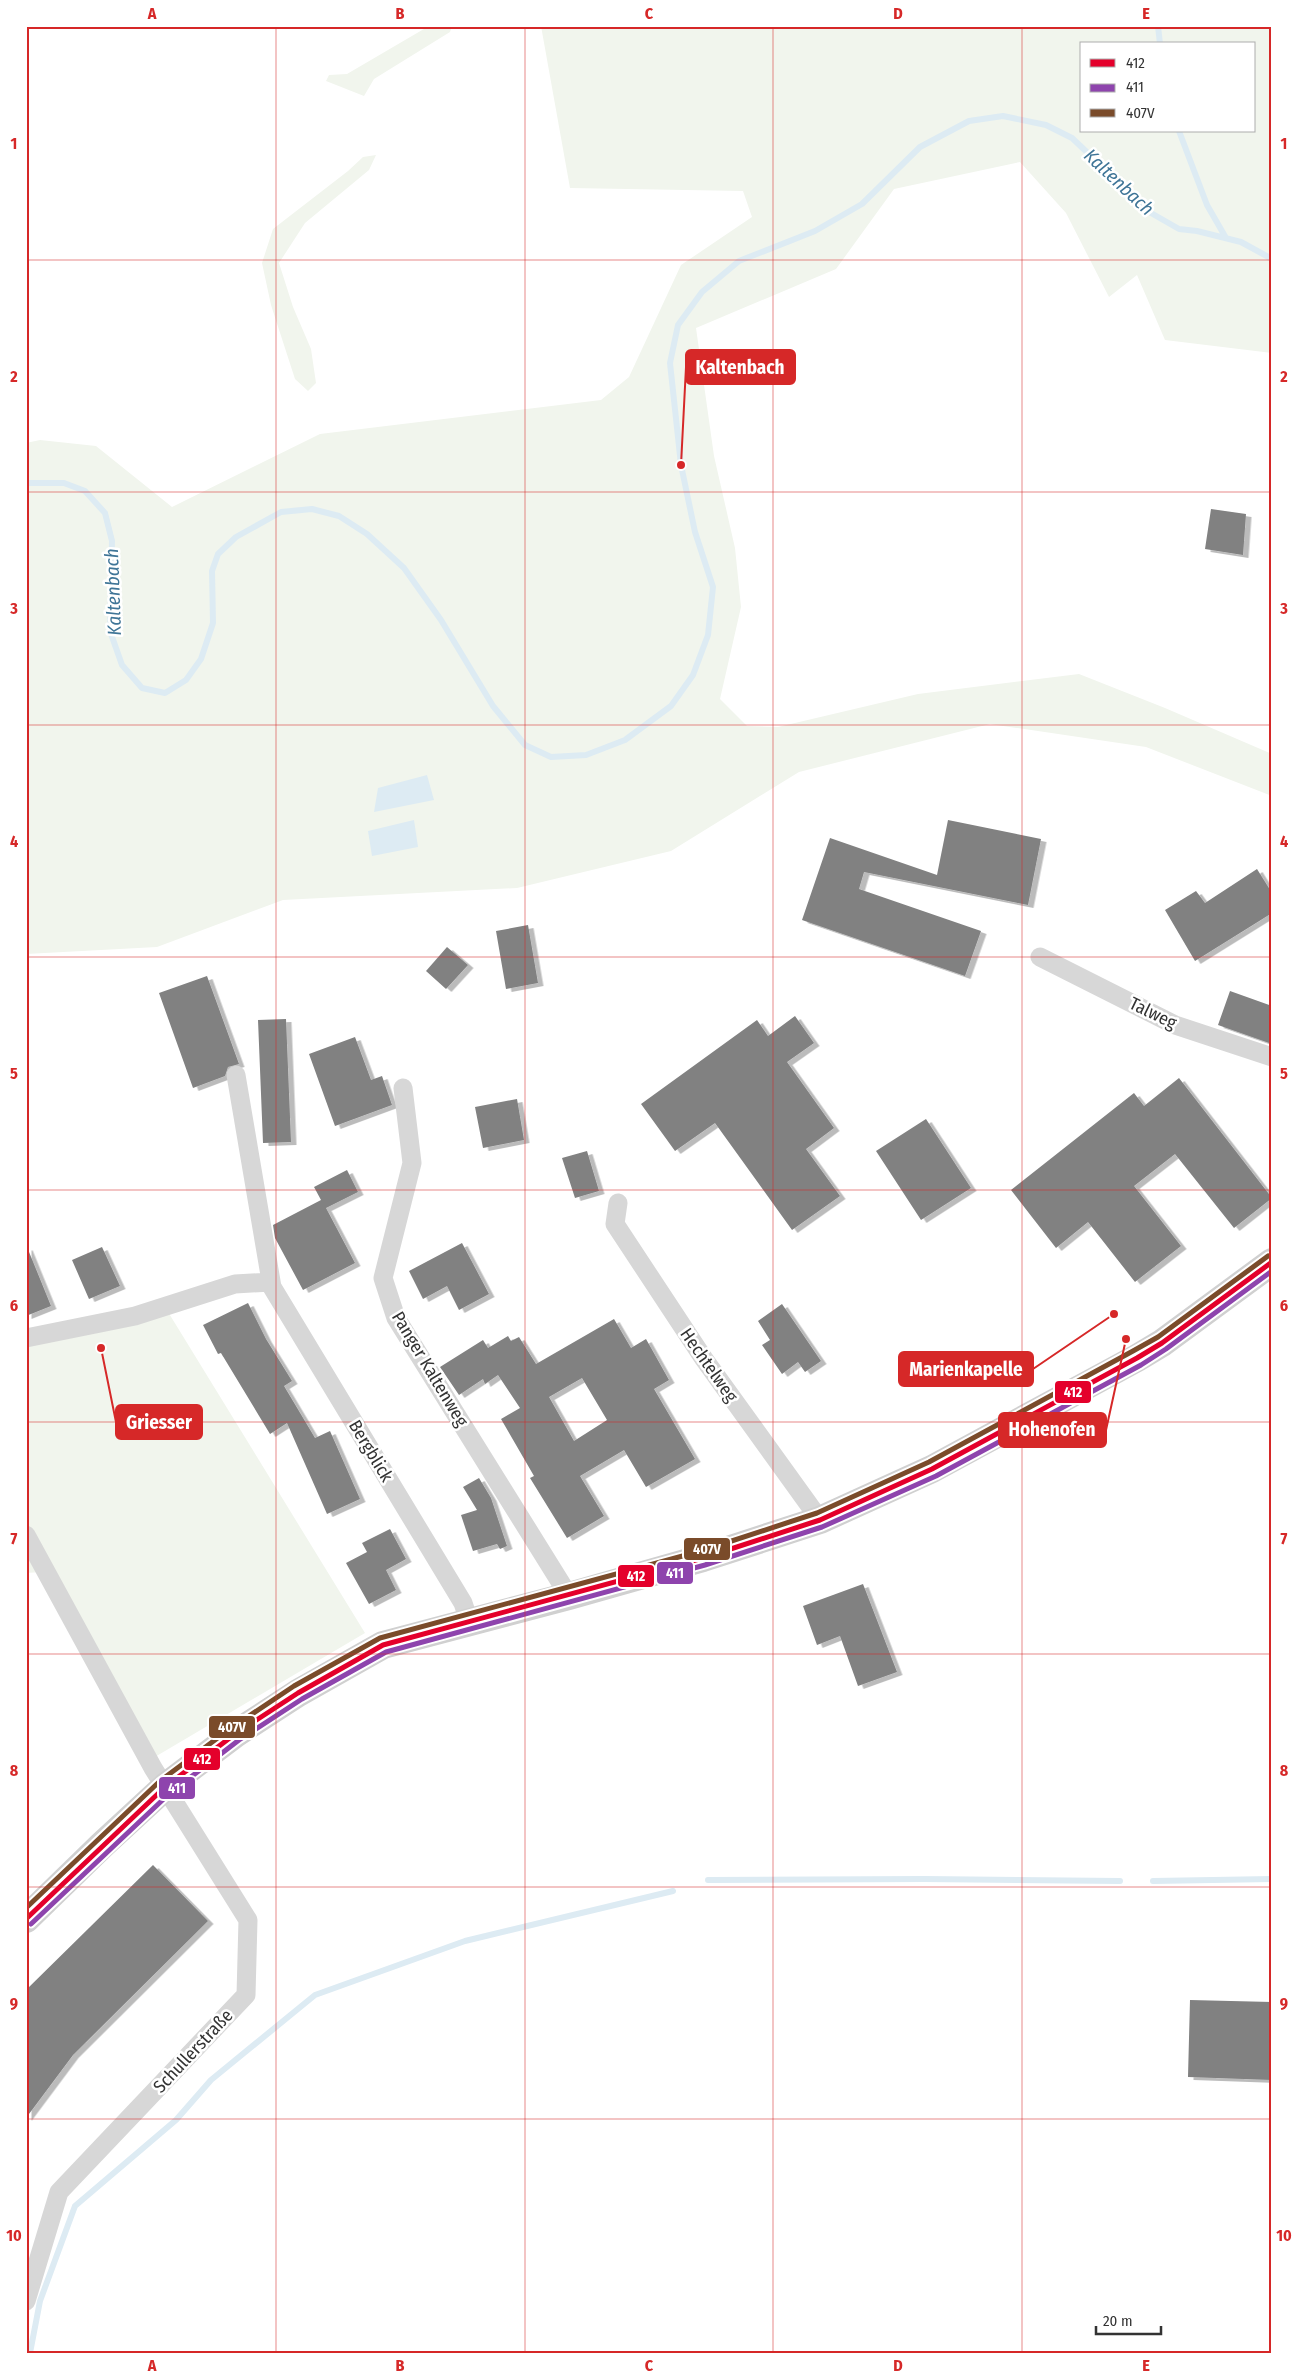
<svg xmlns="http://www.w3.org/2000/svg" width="1298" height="2379" viewBox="0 0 1298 2379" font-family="'Fira Sans Condensed',sans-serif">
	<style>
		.green { fill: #f1f5ed; fill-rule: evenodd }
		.water { fill: #ddebf3 }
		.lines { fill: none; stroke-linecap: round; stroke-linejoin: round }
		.stream { stroke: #ddebf3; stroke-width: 6 }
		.building { fill: #818181; fill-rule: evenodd; filter: url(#shadow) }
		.minor { stroke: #d7d7d7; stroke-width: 19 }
		.secondary { stroke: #d0d0d0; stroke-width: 28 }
		.bus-1-casing { stroke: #fff; stroke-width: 9 }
		.bus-2-casing { stroke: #fff; stroke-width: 9 }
		.bus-3-casing { stroke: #fff; stroke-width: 9 }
		.bus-1 { stroke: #e4002b; stroke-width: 5 }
		.bus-2 { stroke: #8e44ad; stroke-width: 5 }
		.bus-3 { stroke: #7a4b2a; stroke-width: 5 }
		.grid { fill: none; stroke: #d62828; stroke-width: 1; stroke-opacity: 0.55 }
		.labels { text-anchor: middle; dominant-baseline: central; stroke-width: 5; stroke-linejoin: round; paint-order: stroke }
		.street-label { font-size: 18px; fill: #333; stroke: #fff }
		.water-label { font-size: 19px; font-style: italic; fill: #3f7597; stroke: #fff }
		.leader { fill: none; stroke: #d62828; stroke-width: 2 }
		.callout-dot { fill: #d62828; stroke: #fff; stroke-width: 2 }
		.callout { fill: #d62828; stroke: #d62828; stroke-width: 2 }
		.callout-label { font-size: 19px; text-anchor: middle; font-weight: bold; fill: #fff }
		.line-badge { stroke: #fff; stroke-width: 2 }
		.badge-label { font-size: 14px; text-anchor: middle; font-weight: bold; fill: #fff }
		.neatline { fill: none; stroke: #d62828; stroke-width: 2 }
		.grid-label { font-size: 16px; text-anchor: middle; font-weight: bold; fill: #d62828 }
	</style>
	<defs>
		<filter id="shadow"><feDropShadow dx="5.5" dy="3" stdDeviation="0" flood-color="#0004"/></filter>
	</defs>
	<rect width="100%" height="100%" fill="#fff"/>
	<path class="green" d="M429,26h23l-2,6 -76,47 -10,17 -38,-15 3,-6 18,-1z
		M541,26h731v327l-107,-13 -28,-65 -28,22 -43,-84 -46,-51 -126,27 -58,80 -140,59 18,128 21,92 6,59 -21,92 27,27 31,1 140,-33 161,-20 86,34 107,46v42l-126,-49 -156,-23 -191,48 -128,79 -154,37 -234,12 -126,47 -131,7v-511l14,-3 56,6 76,61 148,-73 281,-34 28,-23 52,-112 71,-48 -9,-26 -173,-3zM1082,44h172v87h-172z
		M376,155l-7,15 -64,53 -26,40 14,44 18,42 5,34 -8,8 -13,-12 -24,-74 -9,-42 11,-34 75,-58 15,-14z
		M165,1307l200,326 -222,131 -101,-192 -16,1v-238z"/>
	<path class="water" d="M427,775l7,25 -60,12 4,-24z
		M414,820l4,27 -46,9 -4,-25z"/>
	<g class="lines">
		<path class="stream" d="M1158,26l2,18
			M1179,131l28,74 19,33
			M26,483h38l21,8 20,22 7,28 -2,90 12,34 20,23 23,5 21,-13 15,-21 12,-36 -1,-52 6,-17 18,-17 45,-25 31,-3 27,7 28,18 37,34 37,52 52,86 32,39 26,12 35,-2 39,-15 46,-34 22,-31 15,-40 5,-48 -18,-55 -14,-67 -11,-102 8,-38 24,-33 37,-31 76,-30 47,-27 58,-57 49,-26 34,-5 43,9 26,13 79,75 28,16 18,2 44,11 31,17
			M708,1880l216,-1 196,2
			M1153,1881l119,-2
			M30,2353l10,-52 35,-95 101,-86 35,-40 104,-85 150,-54 208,-50"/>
	</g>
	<path class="building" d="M1211,509l35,5 -3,41 -38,-6z
		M948,820l93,19 -13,66 -164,-33 -5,17 122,42 -16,45 -163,-56 28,-82 107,37z
		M1257,869l15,24v20l-77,48 -30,-51 31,-19 9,12z
		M528,925l10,58 -32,6 -10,-58z
		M447,947l21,18 -22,24 -20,-18z
		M207,976l32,88 -11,3 -3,9 -32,12 -34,-95z
		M1230,991l42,15v38l-54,-19z
		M795,1016l19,27 -27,19 47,66 -28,21 34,47 -48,34 -77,-107 -40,28 -34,-47 116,-84 11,16z
		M286,1019l5,123 -28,1 -5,-123z
		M355,1037l16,43 11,-4 10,29 -57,21 -26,-72z
		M1179,1078l93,120 -38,30 -59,-74 -41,32 47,60 -46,36 -47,-60 -32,26 -45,-58 123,-97 10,13z
		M517,1099l7,41 -41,8 -8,-41z
		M926,1119l45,69 -50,32 -45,-69z
		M587,1151l12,40 -24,7 -13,-40z
		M347,1170l11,22 -32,16 29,55 -52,27 -28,-52 -2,-13 48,-25 -7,-13z
		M462,1243l27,51 -30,16 -12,-24 -24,13 -14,-28z
		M27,1247l24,59 -25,10v-68z
		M102,1247l18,39 -31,13 -17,-39z
		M248,1303l18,36 26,42 -8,5 31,52 15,-7 30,68 -33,15 -40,-91 -17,11 -49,-81 -3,1 -15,-29z
		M782,1304l39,57 -16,11 -7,-10 -16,12 -20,-29 8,-5 -12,-19z
		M614,1319l17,29 15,-9 23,41 -15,9 41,70 -49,28 -22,-37 -44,26 24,40 -37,22 -37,-60 4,-2 -33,-57 19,-11 -22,-33 -13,9 -2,-5 -24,16 -19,-28 43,-27 5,8 20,-12 3,5 8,-4 17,27zM582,1378l25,42 -33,21 -25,-44z
		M479,1478l12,20 16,48 -7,3 -3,-5 -24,7 -12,-36 16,-5 -14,-23z
		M390,1529l16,30 -20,11 10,20 -27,14 -23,-41 21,-11 -5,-9z
		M863,1584l34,88 -39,14 -18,-50 -23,9 -14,-39z
		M153,1865l55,56 -135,134 -47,63v-128z
		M1190,2000l82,2v78l-84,-3z"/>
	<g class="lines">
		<path class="minor" d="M1040,957l135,68 97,32
			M236,1075l36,212 191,316 6,18
			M403,1088l9,75 -29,115 13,40 173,278
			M618,1203l-3,21 89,135 116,161
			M26,1338l109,-22 100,-32 36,-2
			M26,1535l127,233 95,152 -2,75 -187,197 -33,109"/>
		<path class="secondary" d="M26,1919l76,-74 63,-58 70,-53 63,-41 85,-48 186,-49 134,-38 117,-38 112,-51 205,-111 25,-15 110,-81"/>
		<defs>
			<path id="bus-1" d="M26,1919l139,-132 70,-53 63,-41 85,-48 320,-87 117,-38 112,-51 205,-111 25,-15 110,-81"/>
			<path id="bus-2" d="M31,1924l139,-131 69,-53 63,-41 84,-47 319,-87 117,-38 114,-51 205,-111 25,-16 106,-78"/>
			<path id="bus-3" d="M26,1908l134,-127 71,-53 63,-42 86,-48 321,-87 116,-38 112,-51 204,-111 25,-14 110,-81"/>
		</defs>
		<use href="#bus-1" class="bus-1-casing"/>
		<use href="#bus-2" class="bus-2-casing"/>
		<use href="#bus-3" class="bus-3-casing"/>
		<use href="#bus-1" class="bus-1"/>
		<use href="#bus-2" class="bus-2"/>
		<use href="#bus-3" class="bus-3"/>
	</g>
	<path class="grid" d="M276,26v2327M525,26v2327M773,26v2327M1022,26v2327M26,260h1246M26,492h1246M26,725h1246M26,957h1246M26,1190h1246M26,1422h1246M26,1654h1246M26,1887h1246M26,2119h1246"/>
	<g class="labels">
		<g class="street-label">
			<text transform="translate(1153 1013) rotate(26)">Talweg</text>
			<text transform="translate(709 1365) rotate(55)">Hechtelweg</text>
			<text transform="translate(430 1369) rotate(59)">Panger Kaltenweg</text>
			<text transform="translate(371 1451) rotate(59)">Bergblick</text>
			<text transform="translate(193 2051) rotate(-47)">Schullerstraße</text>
		</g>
		<g class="water-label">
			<text transform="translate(1119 182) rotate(43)">Kaltenbach</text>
			<text transform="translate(113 592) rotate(-92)">Kaltenbach</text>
		</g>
	</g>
	<path class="leader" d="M681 465L686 367M1114 1314L1033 1369M101 1348L116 1422M1126 1339L1106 1430"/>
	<g class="callout-dot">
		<circle cx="681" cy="465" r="5"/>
		<circle cx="1114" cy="1314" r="5"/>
		<circle cx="101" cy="1348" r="5"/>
		<circle cx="1126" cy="1339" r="5"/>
	</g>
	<g class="callout">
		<rect x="686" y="350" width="109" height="34" rx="5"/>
		<rect x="899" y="1352" width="134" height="34" rx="5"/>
		<rect x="116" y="1405" width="86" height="34" rx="5"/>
		<rect x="999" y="1413" width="107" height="34" rx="5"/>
	</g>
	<g class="callout-label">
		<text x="740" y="374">Kaltenbach</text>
		<text x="966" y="1376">Marienkapelle</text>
		<text x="159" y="1429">Griesser</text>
		<text x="1052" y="1436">Hohenofen</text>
	</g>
	<g class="line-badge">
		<rect x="1054" y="1380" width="38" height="24" rx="5" fill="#e4002b"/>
		<rect x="683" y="1537" width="48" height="24" rx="5" fill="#7a4b2a"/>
		<rect x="656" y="1561" width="38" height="24" rx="5" fill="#8e44ad"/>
		<rect x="617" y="1564" width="38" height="24" rx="5" fill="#e4002b"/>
		<rect x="208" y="1715" width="48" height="24" rx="5" fill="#7a4b2a"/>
		<rect x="183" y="1747" width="38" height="24" rx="5" fill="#e4002b"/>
		<rect x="158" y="1776" width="38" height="24" rx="5" fill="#8e44ad"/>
	</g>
	<g class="badge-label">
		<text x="1073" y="1397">412</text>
		<text x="707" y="1554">407V</text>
		<text x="675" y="1578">411</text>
		<text x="636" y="1581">412</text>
		<text x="232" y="1732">407V</text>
		<text x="202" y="1764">412</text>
		<text x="177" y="1793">411</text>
	</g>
	<rect width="1298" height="2379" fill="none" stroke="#ffffff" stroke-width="55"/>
	<rect x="1080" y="42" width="175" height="90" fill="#ffffff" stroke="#adadad"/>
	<rect x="1090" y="59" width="25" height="8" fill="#e4002b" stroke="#adadad"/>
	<text x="1126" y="68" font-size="15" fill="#333333">412</text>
	<rect x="1090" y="84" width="25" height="8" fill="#8e44ad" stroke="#adadad"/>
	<text x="1126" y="92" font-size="15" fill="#333333">411</text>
	<rect x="1090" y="109" width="25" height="8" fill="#7a4b2a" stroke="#adadad"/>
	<text x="1126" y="118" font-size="15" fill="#333333">407V</text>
	<path d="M1096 2326v8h65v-8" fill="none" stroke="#333333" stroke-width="2.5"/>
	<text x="1103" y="2326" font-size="15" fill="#333333" stroke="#ffffff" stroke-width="4" paint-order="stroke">20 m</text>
	<rect x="28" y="28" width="1242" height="2324" class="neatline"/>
	<g class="grid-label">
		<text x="152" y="19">A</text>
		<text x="400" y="19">B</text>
		<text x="649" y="19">C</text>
		<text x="898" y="19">D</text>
		<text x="1146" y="19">E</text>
		<text x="14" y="149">1</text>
		<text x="1284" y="149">1</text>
		<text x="14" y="382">2</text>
		<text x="1284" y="382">2</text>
		<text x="14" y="614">3</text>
		<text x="1284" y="614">3</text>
		<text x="14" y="847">4</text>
		<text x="1284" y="847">4</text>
		<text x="14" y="1079">5</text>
		<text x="1284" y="1079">5</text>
		<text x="14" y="1311">6</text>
		<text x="1284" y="1311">6</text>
		<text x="14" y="1544">7</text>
		<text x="1284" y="1544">7</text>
		<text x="14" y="1776">8</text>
		<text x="1284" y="1776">8</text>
		<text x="14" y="2009">9</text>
		<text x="1284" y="2009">9</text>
		<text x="14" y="2241">10</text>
		<text x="1284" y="2241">10</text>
		<text x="152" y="2371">A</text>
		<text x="400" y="2371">B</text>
		<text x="649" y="2371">C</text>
		<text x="898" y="2371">D</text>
		<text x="1146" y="2371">E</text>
	</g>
</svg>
